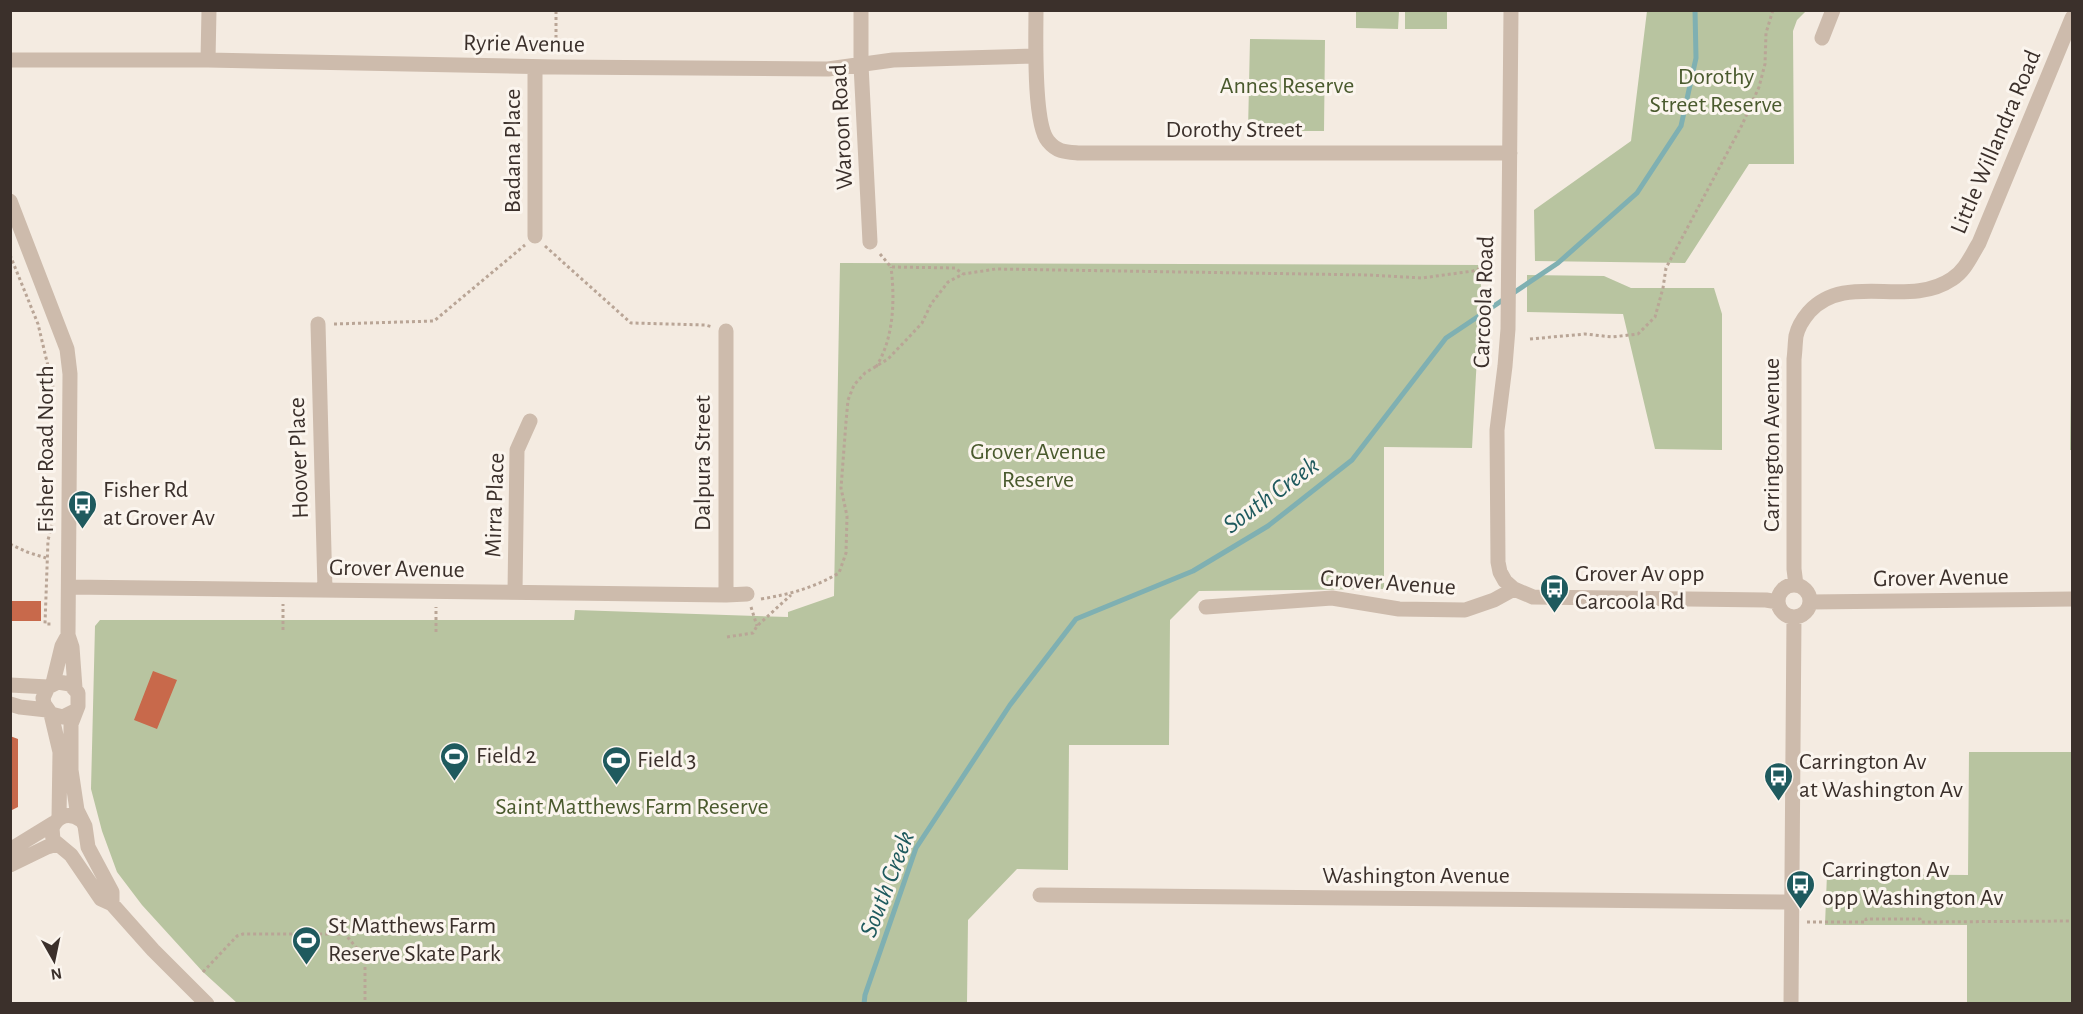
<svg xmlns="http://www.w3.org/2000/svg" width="2083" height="1014" viewBox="0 0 2083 1014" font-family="'Alegreya Sans',sans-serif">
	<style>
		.green { fill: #b8c4a0 }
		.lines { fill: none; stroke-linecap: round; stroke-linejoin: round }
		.stream { stroke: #7fb0b2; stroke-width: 5 }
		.building { fill: #c8694b }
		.path { stroke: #b9a596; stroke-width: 3; stroke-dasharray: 3 3; stroke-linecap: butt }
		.minor { stroke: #cdbbac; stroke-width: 15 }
		.labels { text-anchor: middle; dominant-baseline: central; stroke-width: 6; stroke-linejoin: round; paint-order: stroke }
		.street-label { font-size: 24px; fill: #3b302b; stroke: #fbf5ee }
		.park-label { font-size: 24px; fill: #4a5a2e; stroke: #fbf5ee }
		.poi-label { font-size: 24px; fill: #3b302b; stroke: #fbf5ee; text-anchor: start }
		.water-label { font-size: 26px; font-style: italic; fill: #1f5a5e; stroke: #fbf5ee }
	</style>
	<rect width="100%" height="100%" fill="#f4ebe1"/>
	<path class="green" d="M1356,11h43l-1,18 -42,-1z
		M1405,11h42v18h-42z
		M1647,11h159l-9,9 -4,11 1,133h-45l-64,99 -150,-2 -1,-51 97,-69z
		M1250,39l75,1 -1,91h-76z
		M840,263l642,2 -10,183 -88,-1v142l-185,2 -29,29 -1,125h-100l-1,125 -51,-1 -49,51 -1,83h-730l-34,-31 -61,-67 -25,-33 -15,-41 -11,-42 4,-163 5,-6h474l1,-10 213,7v-5l46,-16z
		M1527,275l77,1 27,12h83l8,26v136l-67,-1 -32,-135 -96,-2z
		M2072,315v135h-2z
		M1969,752h103v251h-105v-78h-142l2,-51 141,1z"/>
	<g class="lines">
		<path class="stream" d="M864,1004l1,-9 51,-147 94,-143 66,-86 117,-48 75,-45 84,-66 94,-122 112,-75 79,-70 44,-67 15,-68 -1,-48"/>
	</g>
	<path class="building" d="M10,601h31v20h-31z
		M153,671l24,9 -20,49 -23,-9z
		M10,736l8,3v68l-8,4z"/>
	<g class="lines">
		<path class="path" d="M556,44v-34
			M545,246l86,77 74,2 8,2
			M880,254l11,13 64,1 8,6
			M10,255l28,69 15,63
			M334,324l100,-3 91,-76
			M1530,339l55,-5 27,3 26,-3 17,-17 8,-29 3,-20 76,-143 17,-38 6,-23 1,-31 7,-23
			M876,367c18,-29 19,-67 15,-100
			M52,525l-4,15 -3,84h8
			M10,544l17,8 19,6
			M761,599c30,-5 52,-11 78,-26l7,-20 1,-37 -6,-28 5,-66 2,-22 6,-15 11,-12 23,-14 22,-23 12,-13 9,-19 17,-22 15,-8 33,-5 373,6 53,3 51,-7 13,-5 7,-1
			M751,607l6,19
			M283,630v-26
			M436,632v-25
			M727,637l26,-4 4,-7 34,-31
			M1807,922h59v-3h54l1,3 151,-1
			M203,972l34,-36 6,-2h102l20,24v46"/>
		<path class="minor" d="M861,10v55l9,177
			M1036,10c0,26 -3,113 12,131 9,11 17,11 30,12h432
			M1511,10l-3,319 -3,37 -8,64 1,132 2,10 5,9 9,8 19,8 233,3 12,2
			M1822,38l11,-28
			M10,60h198l348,7 272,2 65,-9 142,-4
			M208,60l1,-50
			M10,201l57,148 3,25 -2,261 4,12 3,41
			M535,236v-169
			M318,324l7,266
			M1796,585l-2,-16v-210c1,-7 1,-15 2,-23 2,-9 7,-17 13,-24 37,-41 99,-3 143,-33 13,-8 19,-23 27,-36l93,-225
			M1778 601a16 16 0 1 1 32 0a16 16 0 1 1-32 0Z
			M69,587l657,8 21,-1
			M515,592l2,-142 13,-29
			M726,595v-264
			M1810,602l262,-3
			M1206,607l126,-9 67,11 66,1 29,-10 20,-11
			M53,683l9,-37 6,-11
			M10,685l38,2
			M10,704l10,3 27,3
			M75,711l-12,6 -12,-3 -7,-10 -1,-6 5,-11 10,-5 12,2 8,9v13l-7,18v46l6,40 8,16 3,21 24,45v12
			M51,714l9,38 -1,66
			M81,820c-12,-8 -23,-5 -29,8l1,12 18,15 30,44 11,5 41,46 54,54
			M10,850l44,-27
			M10,865l37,-18 10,-3
			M1040,895l751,7
			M1791,1004l3,-387"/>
	</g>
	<defs>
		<symbol id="bus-pin" viewBox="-11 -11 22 30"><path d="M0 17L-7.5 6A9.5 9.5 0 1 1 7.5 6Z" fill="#1f5a5e" stroke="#fbf5ee"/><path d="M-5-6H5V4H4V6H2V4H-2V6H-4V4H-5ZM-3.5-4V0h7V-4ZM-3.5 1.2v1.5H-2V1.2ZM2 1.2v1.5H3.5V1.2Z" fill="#fff"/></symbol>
		<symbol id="stadium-pin" viewBox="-11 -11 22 30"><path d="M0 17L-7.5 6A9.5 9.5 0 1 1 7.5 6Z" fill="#1f5a5e" stroke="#fbf5ee"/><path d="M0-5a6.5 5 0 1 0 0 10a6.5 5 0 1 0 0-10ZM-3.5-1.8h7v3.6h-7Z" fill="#fff"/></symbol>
	</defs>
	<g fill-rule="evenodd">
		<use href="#bus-pin" x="66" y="488" width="33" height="45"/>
		<use href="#bus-pin" x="1538" y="572" width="33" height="45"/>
		<use href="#stadium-pin" x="438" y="740" width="33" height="45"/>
		<use href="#stadium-pin" x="600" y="744" width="33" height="45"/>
		<use href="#bus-pin" x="1762" y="760" width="33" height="45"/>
		<use href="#bus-pin" x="1784" y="868" width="33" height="45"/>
		<use href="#stadium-pin" x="290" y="924" width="33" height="45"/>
	</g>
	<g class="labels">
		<g class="street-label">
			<text transform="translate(524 44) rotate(1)">Ryrie Avenue</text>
			<text transform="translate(842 127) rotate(-93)">Waroon Road</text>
			<text x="1234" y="130">Dorothy Street</text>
			<text transform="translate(1996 142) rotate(-67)">Little Willandra Road</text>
			<text transform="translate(513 151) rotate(-90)">Badana Place</text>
			<text transform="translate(1484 302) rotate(-88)">Carcoola Road</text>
			<text transform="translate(1772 445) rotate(-90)">Carrington Avenue</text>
			<text transform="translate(46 449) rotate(-90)">Fisher Road North</text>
			<text transform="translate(299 458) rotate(-92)">Hoover Place</text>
			<text transform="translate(703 463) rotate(-90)">Dalpura Street</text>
			<text transform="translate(495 505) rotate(-88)">Mirra Place</text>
			<text transform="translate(397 569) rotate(1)">Grover Avenue</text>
			<text transform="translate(1941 578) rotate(-1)">Grover Avenue</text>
			<text transform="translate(1388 583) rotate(4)">Grover Avenue</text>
			<text x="1416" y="876">Washington Avenue</text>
		</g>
		<g class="park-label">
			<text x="1716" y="77">Dorothy<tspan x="1716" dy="28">Street Reserve</tspan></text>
			<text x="1287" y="86">Annes Reserve</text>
			<text x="1038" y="452">Grover Avenue<tspan x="1038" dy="28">Reserve</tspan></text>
			<text x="632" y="807">Saint Matthews Farm Reserve</text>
		</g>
		<g class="poi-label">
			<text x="103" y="490">Fisher Rd<tspan x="103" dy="28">at Grover Av</tspan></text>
			<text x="1575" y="574">Grover Av opp<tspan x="1575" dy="28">Carcoola Rd</tspan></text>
			<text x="476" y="756">Field 2</text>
			<text x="637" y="760">Field 3</text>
			<text x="1799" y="762">Carrington Av<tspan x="1799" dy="28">at Washington Av</tspan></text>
			<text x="1822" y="870">Carrington Av<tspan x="1822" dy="28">opp Washington Av</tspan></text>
			<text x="328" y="926">St Matthews Farm<tspan x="328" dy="28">Reserve Skate Park</tspan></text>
		</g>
		<g class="water-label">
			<text transform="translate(1271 495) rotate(-36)">South Creek</text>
			<text transform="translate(887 884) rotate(-69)">South Creek</text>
		</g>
	</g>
	<rect width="2083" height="1014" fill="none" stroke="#3b302b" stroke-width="24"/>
	<g transform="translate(54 960) rotate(171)" stroke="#fbf5ee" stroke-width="4.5" paint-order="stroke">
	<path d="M0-4.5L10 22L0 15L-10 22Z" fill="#3b302b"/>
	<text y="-9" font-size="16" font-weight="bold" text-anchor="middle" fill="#3b302b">N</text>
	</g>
</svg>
